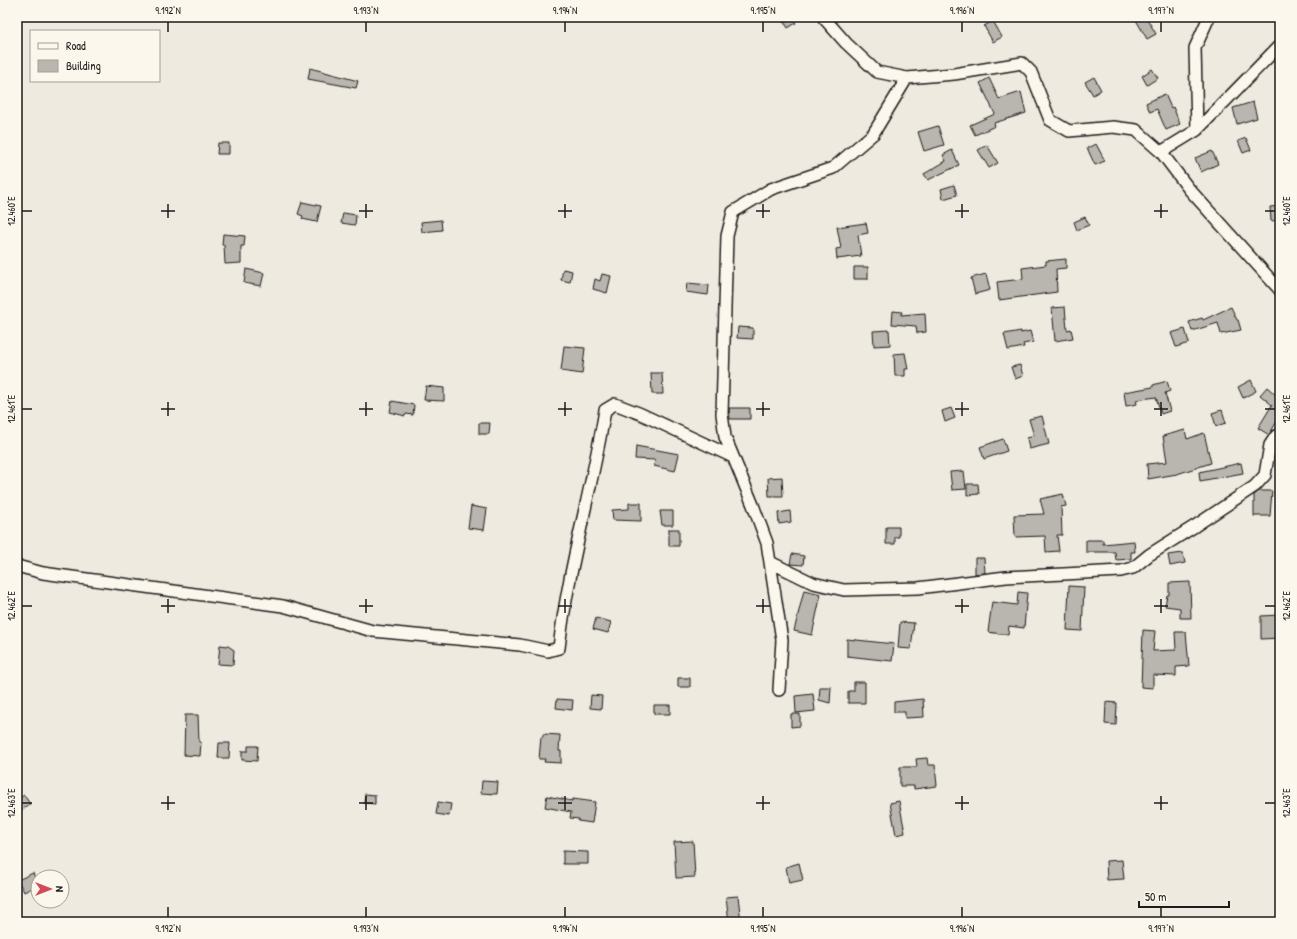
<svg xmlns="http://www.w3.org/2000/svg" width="1297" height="939" viewBox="0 0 1297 939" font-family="'Patrick Hand',sans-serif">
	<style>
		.building { fill: #b9b6af; stroke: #1c1c1c }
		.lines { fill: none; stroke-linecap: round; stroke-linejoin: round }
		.street-casing { stroke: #1c1c1c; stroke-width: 14 }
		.street { stroke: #fbf7ec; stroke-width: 11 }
		.ticks { fill: none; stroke: #1c1c1c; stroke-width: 1.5 }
		.neatline { fill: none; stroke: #1c1c1c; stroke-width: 1.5 }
		.ticks-label { font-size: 10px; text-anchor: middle; fill: #1c1c1c }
	</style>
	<rect width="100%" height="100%" fill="#eeeadf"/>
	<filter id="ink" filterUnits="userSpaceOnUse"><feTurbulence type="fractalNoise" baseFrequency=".025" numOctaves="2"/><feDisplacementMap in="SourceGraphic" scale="8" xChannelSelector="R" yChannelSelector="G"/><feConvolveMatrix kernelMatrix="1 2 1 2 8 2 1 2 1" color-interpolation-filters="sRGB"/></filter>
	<g filter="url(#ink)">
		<path class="building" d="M781,17h12l3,6 -8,5z
			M1142,17h4l10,17 -9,5 -11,-19z
			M993,21l9,16 -9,5 -9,-16z
			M310,68l48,13 -2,7 -48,-9z
			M1152,69l6,9 -11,7 -5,-9z
			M1094,77l7,13 -8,5 -8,-13z
			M989,78l10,21 22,-7 5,21 -32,10 1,3 -20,9 -5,-10 25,-11 -15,-31z
			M1165,94l6,14 2,-1 7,17 -14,6 -9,-21 -7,3 -4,-9z
			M1253,102l4,16 -20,6 -4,-16z
			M938,126l6,19 -20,6 -6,-19z
			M1246,138l5,12 -8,3 -5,-12z
			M218,143h11v11h-12z
			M1096,144l9,17 -10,4 -8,-17z
			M987,145l11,18 -9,5 -11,-18z
			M952,150l7,15 -31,15 -4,-6 22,-13 -3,-6z
			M1212,151l6,13 -17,8 -6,-14z
			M954,185l3,10 -14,4 -2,-10z
			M302,202l19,4 -4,16 -15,-3 1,-3 -5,-2z
			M1280,206v14l-9,1 -1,-14z
			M343,213l13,2 -1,10 -14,-2z
			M1085,217l4,8 -12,5 -3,-8z
			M441,220l1,10 -20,2 -1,-10z
			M866,223l2,10 -10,2 3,21 -24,3 -1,-10 5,-1 -4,-21z
			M223,234l22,2 -1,10h-3v17l-16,1 -1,-19h-2z
			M1066,259v9l-10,1 1,23 -58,8 -2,-18 26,-3 -1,-11 24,-3v-4z
			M854,267h14v12h-14z
			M246,269l18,4 -3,13 -17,-3z
			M563,269l9,2 -2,11 -9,-2z
			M602,274l9,2 -4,17 -14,-4 2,-10 5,2z
			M986,274l4,16 -15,4 -4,-16z
			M687,283l22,2 -1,10 -22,-3z
			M1065,307l2,23 4,-1 2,9 -18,3 -3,-33z
			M1231,307l6,13h1l3,10 -20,4 -3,-11 -26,8 -3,-9 13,-4 1,2z
			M893,311l9,1 -1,3 24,-2 1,19 -9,1 -1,-7 -24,-2z
			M738,327l15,1v11l-16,-1z
			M1185,329l4,14 -13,4 -5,-14z
			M889,330l1,15 -16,1 -1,-15z
			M1021,331v2l9,-2 3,11 -10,2 1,3 -16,3 -4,-16z
			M564,346l21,2 -3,26 -21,-3z
			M905,353l3,16h-3v7h-10l-1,-22z
			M1020,365l3,11 -8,3 -4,-12z
			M651,373h11l1,21h-11z
			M1251,380l5,11 -13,7 -5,-11z
			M1167,381l3,10 -5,2 5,18 -9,3 -5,-17 -20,3 1,4 -11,2 -2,-14 29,-5v-2z
			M426,386l18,2v13l-20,-1z
			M1267,387l10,9 3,-4v24l-11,19 -11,-7 14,-23 -12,-10z
			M392,401l22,4 -1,10 -7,-1 -1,2 -15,-4z
			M729,408h21v11h-20z
			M951,408l4,10 -10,4 -3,-11z
			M1222,410l4,13 -10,3 -4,-13z
			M1042,416l7,28 -20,5 -2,-11 7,-2 -5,-17z
			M479,423h11l-1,11h-10z
			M1185,430l2,9 17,-6 7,30 -34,11 -29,5 -1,-15 20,-2 -4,-26z
			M1003,439l4,12 -23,8 -4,-12z
			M636,446l43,8 -4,17 -21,-5 1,-6 -20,-1z
			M1241,463l2,10 -43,8 -1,-9z
			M964,471l2,18 -14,1 -2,-18z
			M782,477l1,19h-14l-1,-18z
			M967,484h11l1,10 -12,1z
			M1259,491h13l-2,25h-16v-21z
			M1063,494l3,12 -5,1 1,28h-5l2,16 -13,1 -1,-16 -30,1 -1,-22 30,-1 -4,-15z
			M629,503h12v18l-28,-1 -1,-10 17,-1z
			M471,506l16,3 -3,21 -16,-2z
			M660,511h13v14h-11z
			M790,511l1,11 -12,2 -1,-11z
			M886,527h13v10h-4v7h-9z
			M669,529h10v17h-10z
			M1086,540h17v4l31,-3 1,11h-4v7l-15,1 -1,-8h-29z
			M1183,553l2,10 -15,3 -2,-11z
			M792,554l12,2 -1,9 -13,-1z
			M975,558h9l1,15 -10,1z
			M1190,582l1,36h-11v-10l-15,-2 2,-11h2v-12z
			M1069,586l15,1 -2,44 -15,-1z
			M804,590l17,4 -9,41 -18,-4z
			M1018,592l9,1 -3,35 -15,-2 -1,9 -20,-3 4,-30 25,3z
			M1280,615v23l-19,1v-23z
			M596,618l15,4 -3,11 -15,-4z
			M900,622l14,1 -3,26 -13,-1z
			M1143,630l12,1 -2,20 23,-1 -1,-18h11l3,34 -13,1v9l-23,-1v13l-12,-1z
			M847,639l47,5 -2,17 -45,-5z
			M220,645l8,1 6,4 -1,15 -15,-1z
			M678,678h12v9h-12z
			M854,682h11v21h-17v-12h6z
			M820,687h11l-1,16 -11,-3z
			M813,694l2,17 -19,2 -1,-17z
			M591,695l11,1 -1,13 -11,-1z
			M557,699l16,1 -1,10 -16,-2z
			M923,699l1,18 -19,1v-6h-11v-10z
			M1106,702l11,1 -1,22 -11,-1z
			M654,705h16v9h-16z
			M791,714h9v12l-9,1z
			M185,715h13l1,27h2l-1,14 -16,-1z
			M543,734l17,1 -1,16h2v12l-17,-1 1,-3h-6l2,-22h2z
			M219,743h11l-1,15h-11z
			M248,746h10l-1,15 -15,-1v-9h6z
			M927,758l1,7h7l2,21 -23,3v-3h-14v-19h17l-1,-8z
			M482,781l16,1 -1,12 -16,-1z
			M365,794l10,1v9l-11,-1z
			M24,795l6,9 -13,9v-13z
			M547,796l25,5 1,-2 22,3 -3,21 -14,-2 1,-2 -9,-1 1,-6 -26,-5z
			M899,801l6,32 -9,2 -6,-32z
			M438,802l13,2 -2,12 -13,-2z
			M693,841l2,36 -19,1 -2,-36z
			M563,851l25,1v12h-25z
			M1122,860l2,19 -17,1 -1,-19z
			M799,863l4,17 -14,3 -3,-16z
			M33,873l5,12 -14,7 -6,-12z
			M738,896l3,26h-12l-3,-25z"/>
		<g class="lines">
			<defs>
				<path id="street" d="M823,17l23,26 31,29 30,6 47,-4 68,-11 9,9 19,48 19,11 44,-4 23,3 25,22 28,37 91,101
					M1197,130l-2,-82 14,-31
					M1161,152l36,-22 83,-85
					M770,562l43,21 31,7 74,-2 88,-11 115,-6 12,-3 16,-13 46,-29 60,-40 10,-11 5,-30 6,-9 4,-1
					M17,566l26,7 240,33 90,25 147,14 28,6 11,-3c9,-80 33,-158 46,-238l10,-6 26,10 92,43
					M779,690l3,-50 -15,-97 -14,-38 -28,-68 -3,-23 5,-178 6,-24 38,-23 62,-21 40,-34 34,-56"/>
			</defs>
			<use href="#street" class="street-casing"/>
			<use href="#street" class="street"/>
		</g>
	</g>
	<path class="ticks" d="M168,22v10M366,22v10M565,22v10M763,22v10M962,22v10M1161,22v10M168,204v14M366,204v14M565,204v14M763,204v14M962,204v14M1161,204v14M22,211h10M161,211h14M359,211h14M558,211h14M756,211h14M955,211h14M1154,211h14M1265,211h10M168,402v14M366,402v14M565,402v14M763,402v14M962,402v14M1161,402v14M22,409h10M161,409h14M359,409h14M558,409h14M756,409h14M955,409h14M1154,409h14M1265,409h10M168,599v14M366,599v14M565,599v14M763,599v14M962,599v14M1161,599v14M22,606h10M161,606h14M359,606h14M558,606h14M756,606h14M955,606h14M1154,606h14M1265,606h10M168,796v14M366,796v14M565,796v14M763,796v14M962,796v14M1161,796v14M22,803h10M161,803h14M359,803h14M558,803h14M756,803h14M955,803h14M1154,803h14M1265,803h10M168,907v10M366,907v10M565,907v10M763,907v10M962,907v10M1161,907v10"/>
	<rect width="1297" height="939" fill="none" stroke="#fbf7ec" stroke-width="44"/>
	<rect x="30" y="30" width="130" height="52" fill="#fbf7ec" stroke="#a29f99"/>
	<rect x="38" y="43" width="20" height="6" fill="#fbf7ec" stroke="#a29f99"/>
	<text x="66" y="50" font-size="12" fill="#1c1c1c">Road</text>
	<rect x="38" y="60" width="20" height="12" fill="#b9b6af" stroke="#a29f99"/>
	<text x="66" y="70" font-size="12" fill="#1c1c1c">Building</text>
	<g transform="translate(50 889) rotate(90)"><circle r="19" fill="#fbf7ec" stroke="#a29f99"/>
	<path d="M0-3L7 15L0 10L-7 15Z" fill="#d1495b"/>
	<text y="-6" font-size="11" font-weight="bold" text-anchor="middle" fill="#1c1c1c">N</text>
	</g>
	<path d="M1139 901v6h90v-6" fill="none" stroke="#1c1c1c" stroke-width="2"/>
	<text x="1145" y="901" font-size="12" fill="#1c1c1c" stroke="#fbf7ec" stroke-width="3" paint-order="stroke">50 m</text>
	<rect x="22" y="22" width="1253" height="895" class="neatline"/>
	<g class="ticks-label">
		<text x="168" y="14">9.192°N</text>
		<text x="366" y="14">9.193°N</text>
		<text x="565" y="14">9.194°N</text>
		<text x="763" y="14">9.195°N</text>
		<text x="962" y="14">9.196°N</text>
		<text x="1161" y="14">9.197°N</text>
		<text transform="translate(1286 211) rotate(-90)" y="4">12.460°E</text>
		<text transform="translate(11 211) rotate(-90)" y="4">12.460°E</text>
		<text transform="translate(1286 409) rotate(-90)" y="4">12.461°E</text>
		<text transform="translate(11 409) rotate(-90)" y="4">12.461°E</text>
		<text transform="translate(1286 606) rotate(-90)" y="4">12.462°E</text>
		<text transform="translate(11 606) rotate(-90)" y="4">12.462°E</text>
		<text transform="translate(1286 803) rotate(-90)" y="4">12.463°E</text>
		<text transform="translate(11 803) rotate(-90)" y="4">12.463°E</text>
		<text x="168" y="932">9.192°N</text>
		<text x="366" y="932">9.193°N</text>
		<text x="565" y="932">9.194°N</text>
		<text x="763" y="932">9.195°N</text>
		<text x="962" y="932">9.196°N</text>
		<text x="1161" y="932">9.197°N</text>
	</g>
</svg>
